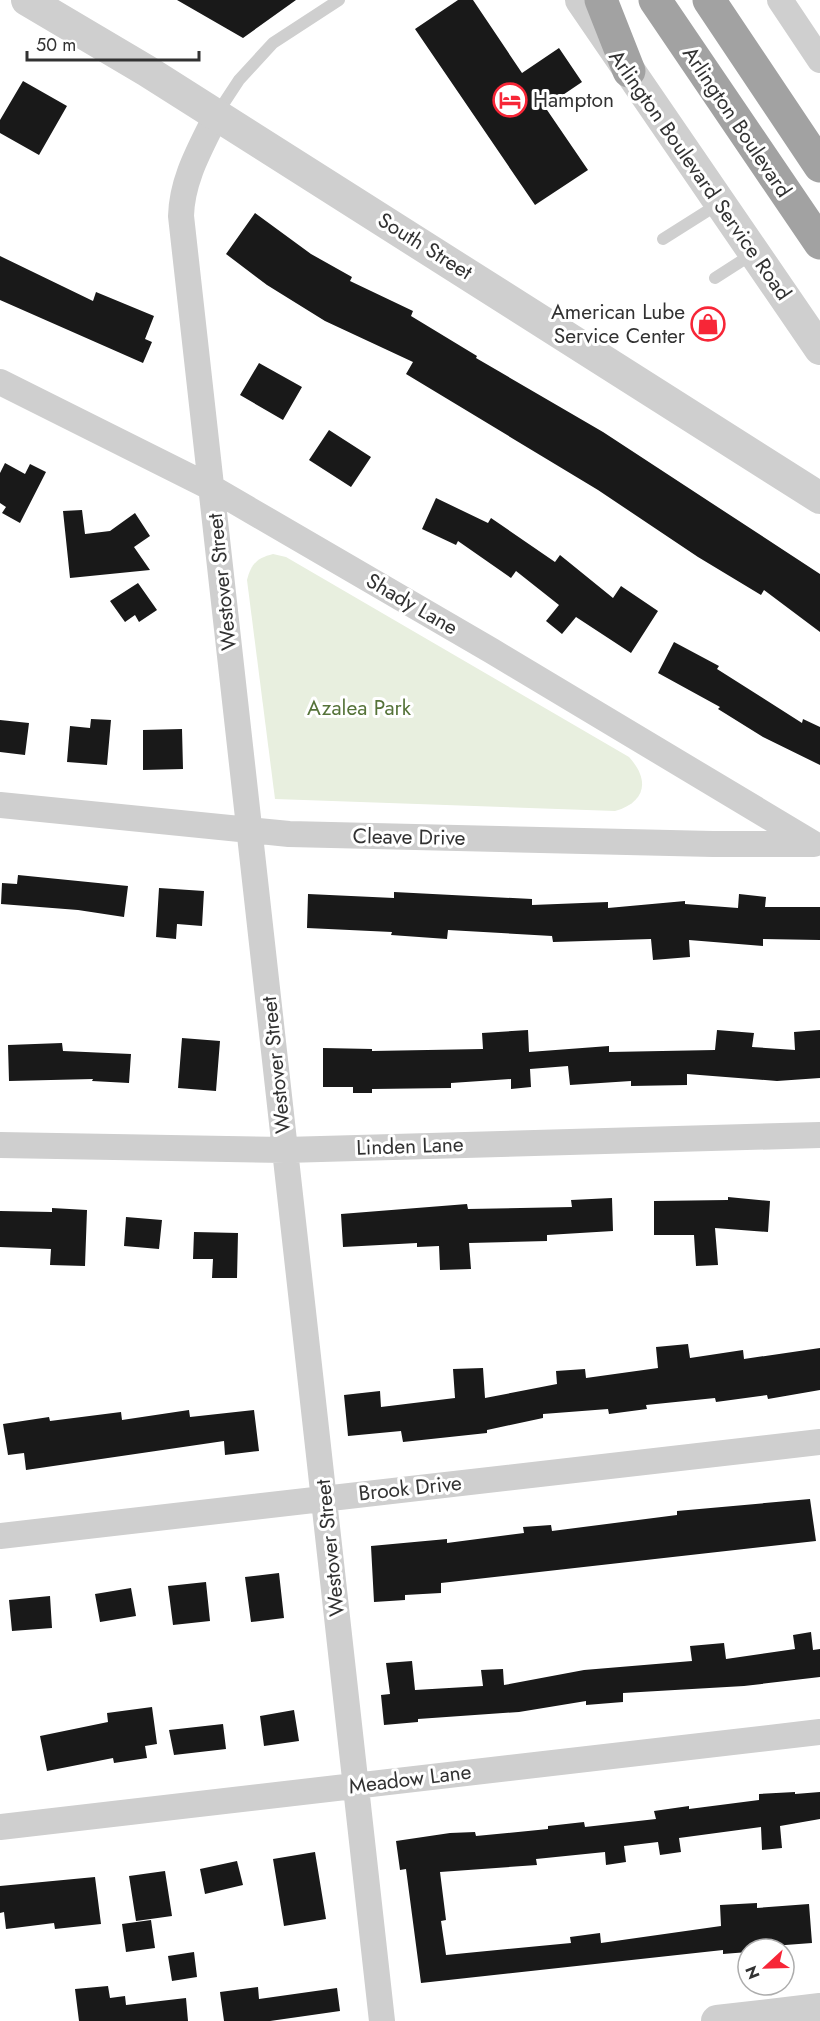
<svg xmlns="http://www.w3.org/2000/svg" width="820" height="2021" viewBox="0 0 820 2021" font-family="Jost,sans-serif">
	<style>
		.green { fill: #e8efdf }
		.building { fill: #191919 }
		.lines { fill: none; stroke-linecap: round; stroke-linejoin: round }
		.service { stroke: #cfcfcf; stroke-width: 12 }
		.minor { stroke: #cfcfcf; stroke-width: 26 }
		.tertiary { stroke: #cfcfcf; stroke-width: 32 }
		.trunk { stroke: #a2a2a2; stroke-width: 33 }
		.labels { text-anchor: middle; dominant-baseline: central; stroke-width: 6; stroke-linejoin: round; paint-order: stroke }
		.poi-label { font-size: 21px; fill: #323232; stroke: #fff; text-anchor: start }
		.street-label { font-size: 21px; fill: #323232; stroke: #fff }
		.park-label { font-size: 21px; fill: #557339; stroke: #fff }
	</style>
	<rect width="100%" height="100%" fill="#fff"/>
	<path class="green" d="M273,554l13,3 343,200c21,23 17,45 -14,54l-340,-12 -28,-219c4,-16 10,-22 26,-26z"/>
	<path class="building" d="M177,0h119l-53,38z
		M458,0h15l49,73 37,-25 23,34 -37,25 43,63 -53,35 -120,-176z
		M23,81l44,25 -28,49 -39,-22v-13z
		M255,213l56,41 41,23 -2,4 63,30 -2,5 66,40 -1,2 127,74 217,142v58l-56,-42 -3,5 -63,-38 -100,-67 -192,-116 7,-12 -88,-41 -58,-36 -41,-31z
		M0,256l93,45 3,-9 58,24 -9,23 7,3 -9,21 -143,-63z
		M259,363l43,24 -19,33 -43,-25z
		M329,430l42,27 -20,30 -42,-27z
		M5,463l20,11 5,-10 16,8 -26,51 -18,-10 4,-6 -6,-4v-30z
		M436,498l52,25 3,-5 64,44 5,-7 53,43 8,-12 37,25 -27,42 -55,-36 -14,17 -16,-13 13,-16 -43,-34 -5,7 -53,-37 -2,4 -34,-16z
		M82,510l3,24 25,-3 25,-18 15,23 -16,11 16,23 -80,8 -7,-67z
		M138,583l19,27 -18,12 -4,-7 -10,7 -15,-21z
		M674,642l45,24 -2,3 85,54 1,-4 17,8v38l-57,-28 -45,-28 2,-2 -62,-34z
		M91,719l20,1 -4,45 -40,-3 3,-36 20,2z
		M0,720l29,3 -4,32 -25,-3z
		M182,729l1,40 -40,1v-40z
		M18,875l110,11 -4,31 -46,-7 -77,-6 1,-21 15,1z
		M159,888l45,3 -2,35 -25,-2 -1,15 -20,-2z
		M394,892l138,7v6l76,-3v6l77,-7v3l53,4 1,-14 27,3 -1,10h55v33l-57,-1v7l-74,-6 1,17 -37,3 -2,-21 -98,3 -1,-6 -104,-6 -1,9 -56,-4 1,-3 -85,-4 1,-34 86,4z
		M528,1030l1,22 80,-6v6l106,-2 2,-20 37,3 -2,14 43,3 -1,-18 26,-2v48l-43,3 -90,-7v11l-56,1v-5l-61,4 -2,-19 -38,3 1,18 -20,2v-10l-60,4v5l-79,1v4h-19v-6h-30v-39l49,1v2l111,-2 -1,-16z
		M182,1038l38,3 -4,50 -38,-3z
		M62,1043l1,8 68,3 -2,29 -37,-2 1,-2 -84,2 -1,-36z
		M728,1197l42,4 -2,31 -53,-4 3,37 -22,1 -2,-31h-40v-34l74,-1z
		M612,1198l1,33 -66,4v6l-78,2 2,26 -31,1 -1,-24 -22,1v-4l-74,4 -2,-33 126,-10 1,5 104,-2 -1,-7z
		M52,1208l35,2 -2,56 -35,-1 1,-16 -51,-2v-36l52,1z
		M126,1217l36,3 -3,29 -35,-3z
		M194,1232l44,1 -1,45h-25l1,-19h-20z
		M688,1344l2,14 53,-8 1,9 76,-11v42l-52,9 -1,-4 -51,7 -1,-4 -69,7 1,4 -38,5 -1,-5 -65,5v4l-56,12v3l-84,9 -2,-11 -53,5 -4,-41 36,-4 1,16 74,-9 -2,-29 30,-1 2,30 72,-14 -1,-13 29,-2 1,9 72,-10 -2,-21z
		M189,1410l1,7 64,-7 5,41 -34,4 -1,-14 -198,29 -2,-17 -16,2 -5,-31 46,-7 1,4 71,-9 1,8z
		M810,1499l6,42 -375,42v10l-36,2v5l-31,2 -3,-56 76,-7v4l77,-10 -1,-6 28,-2 1,6 125,-16v-4z
		M279,1573l5,45 -33,4 -6,-45z
		M206,1582l4,39 -37,4 -5,-39z
		M131,1588l5,28 -36,6 -5,-28z
		M50,1596l2,32 -40,3 -3,-31z
		M811,1632l2,18 7,-1v28l-76,9 -121,7v9l-37,3v-4l-67,11 -101,7v3l-34,3 -3,-30 9,-1 -4,-31 26,-2 3,29 68,-4 -2,-16 22,-1 1,16 80,-15 108,-9 -2,-15 34,-3 2,16 69,-10 -2,-14z
		M152,1707l5,37 -12,2 2,12 -33,5 -1,-5 -66,13 -7,-35 68,-14 -1,-9z
		M294,1710l5,31 -35,5 -4,-30z
		M223,1724l3,25 -52,6 -5,-25z
		M795,1792v2l25,-2v27l-40,7 2,22 -20,2 -1,-23 -82,11 2,14 -21,3 -2,-13 -34,4 2,16 -20,3 -1,-13 -69,7 1,6 -97,7 6,48 -5,1 5,34 125,-12 -1,-6 30,-4 1,10 120,-17 -1,-21 37,-2v5l52,-4 3,39 -52,4v2h-12v3l-25,2v-4l-302,33 -15,-114 -6,1 -4,-29 54,-8 25,-1 1,4 72,-7v-3l36,-4 1,5 71,-8 -2,-8 35,-5v3l70,-9v-6z
		M315,1852l11,67 -42,7 -11,-67z
		M237,1861l6,24 -38,9 -5,-25z
		M165,1871l7,45 -36,5 -7,-45z
		M95,1877l6,47 -46,5 -1,-6 -48,6 -2,-17 -4,1v-27z
		M151,1920l4,28 -29,4 -4,-28z
		M194,1952l3,25 -25,4 -4,-25z
		M108,1986l2,12 15,-2 1,9 60,-7 2,23h-109l-4,-32z
		M258,1987l1,12 78,-11 3,23 -70,10h-46l-4,-29z"/>
	<g class="lines">
		<path class="service" d="M216,115l23,-35 34,-37 66,-43
			M663,239l57,-36
			M715,278l39,-25"/>
		<path class="minor" d="M780,0l40,60
			M216,116c-16,33 -34,63 -35,100l201,1805
			M0,382l212,106 280,163 322,193
			M0,805l289,29 424,10h101
			M0,1145l285,5 535,-15
			M0,1536l820,-94
			M0,1827l820,-95"/>
		<path class="tertiary" d="M27,0l120,71 673,427
			M581,0l239,349
			M717,2021l103,-12"/>
		<path class="trunk" d="M601,0l28,71
			M655,0l165,243
			M709,0l111,166"/>
	</g>
	<defs>
		<symbol id="hotel-ring" viewBox="-11 -11 22 22"><circle r="9.5" fill="#fff" stroke="#f72637" stroke-width="1.5"/><path d="M-6-4.5h1.5V1H6V5H4.5V3h-9V5H-6ZM-4 0a1.8 1.8 0 1 1 3.6 0ZM.5 0V-2.5h3Q6-2.5 6 0Z" fill="#f72637"/></symbol>
		<symbol id="shop-ring" viewBox="-11 -11 22 22"><circle r="9.5" fill="#fff" stroke="#f72637" stroke-width="1.5"/><path d="M-5-2.5h2.3a2.7 3.5 0 0 1 5.4 0H5L5.5 6h-11ZM-1.5-2.5h3a1.5 2.3 0 0 0-3 0Z" fill="#f72637"/></symbol>
	</defs>
	<g fill-rule="evenodd">
		<use href="#hotel-ring" x="491" y="81" width="38" height="38"/>
		<use href="#shop-ring" x="689" y="305" width="38" height="38"/>
	</g>
	<g class="labels">
		<g class="poi-label">
			<text x="533" y="100">Hampton</text>
			<text x="685" y="312" text-anchor="end">American Lube<tspan x="685" dy="24">Service Center</tspan></text>
		</g>
		<g class="street-label">
			<text transform="translate(737 122) rotate(56)">Arlington Boulevard</text>
			<text transform="translate(700 175) rotate(55)">Arlington Boulevard Service Road</text>
			<text transform="translate(425 246) rotate(32)">South Street</text>
			<text transform="translate(222 582) rotate(-96)">Westover Street</text>
			<text transform="translate(412 604) rotate(30)">Shady Lane</text>
			<text transform="translate(409 837) rotate(1)">Cleave Drive</text>
			<text transform="translate(276 1065) rotate(-96)">Westover Street</text>
			<text transform="translate(410 1146) rotate(-2)">Linden Lane</text>
			<text transform="translate(410 1488) rotate(-6)">Brook Drive</text>
			<text transform="translate(330 1548) rotate(-96)">Westover Street</text>
			<text transform="translate(410 1779) rotate(-7)">Meadow Lane</text>
		</g>
		<g class="park-label">
			<text x="359" y="708">Azalea Park</text>
		</g>
	</g>
	<g transform="translate(766 1967) rotate(248)"><circle r="28" fill="#ffffff" stroke="#adadad" stroke-width="1.5"/>
	<path d="M0-4.5L10 22L0 15L-10 22Z" fill="#f72637"/>
	<text y="-9" font-size="16" font-weight="bold" text-anchor="middle" fill="#323232">N</text>
	</g>
	<path d="M27 51v9h172v-9" fill="none" stroke="#323232" stroke-width="3"/>
	<text x="36" y="51" font-size="18" fill="#323232" stroke="#ffffff" stroke-width="4.5" paint-order="stroke">50 m</text>
</svg>
